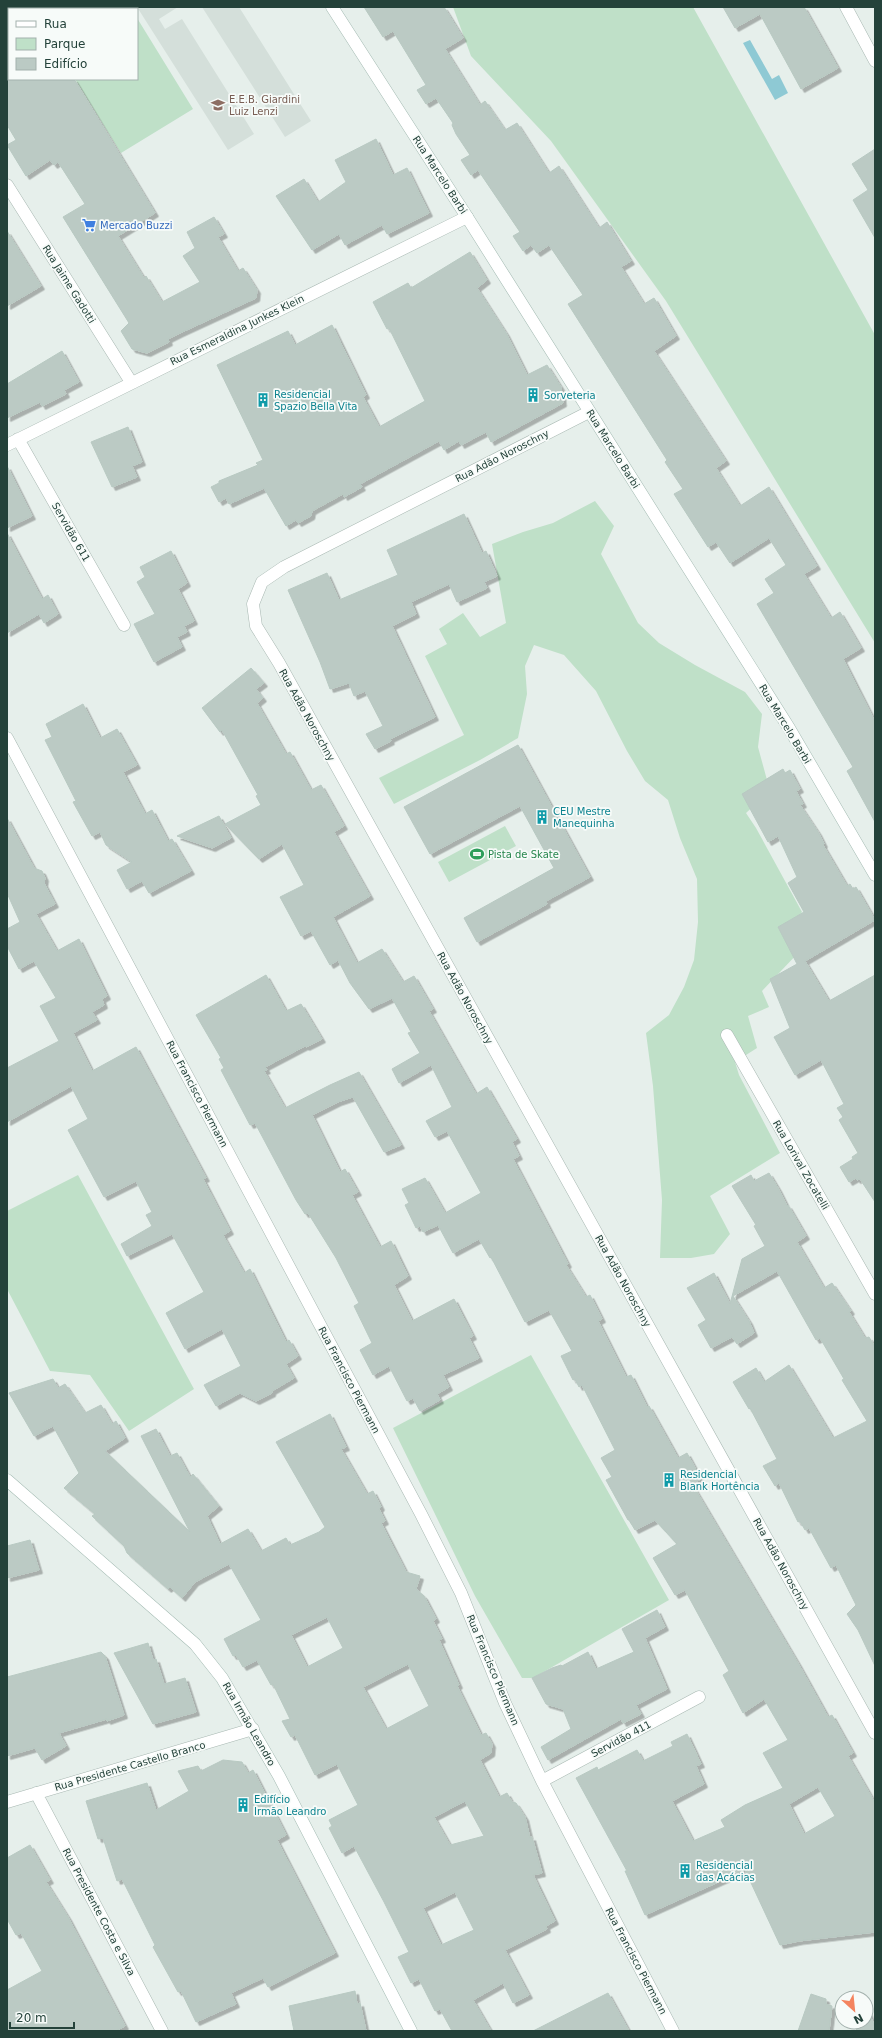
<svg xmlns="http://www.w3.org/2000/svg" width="882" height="2038" viewBox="0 0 882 2038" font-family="'DejaVu Sans',sans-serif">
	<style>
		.built { fill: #d4dfda }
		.green { fill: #bfe0c8 }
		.water { fill: #8ec9d4 }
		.building { fill: #bbcac4; stroke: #b8c9c2; fill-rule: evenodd; filter: url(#shadow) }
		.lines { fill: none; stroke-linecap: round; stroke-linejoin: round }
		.street-casing { stroke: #a8b8b2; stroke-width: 13 }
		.secondary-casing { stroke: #a4bbb3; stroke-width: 13 }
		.street { stroke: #fff; stroke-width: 12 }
		.secondary { stroke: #fff; stroke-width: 12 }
		.labels { text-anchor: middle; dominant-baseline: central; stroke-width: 3.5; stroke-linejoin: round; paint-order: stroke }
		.education-label { font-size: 10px; fill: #785e54; stroke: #f7fbf9; text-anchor: start }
		.street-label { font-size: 10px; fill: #24423a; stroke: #f7fbf9 }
		.shop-label { font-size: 10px; fill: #366cbe; stroke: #f7fbf9; text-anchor: start }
		.culture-label { font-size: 10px; fill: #0d838f; stroke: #f7fbf9; text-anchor: start }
		.leisure-label { font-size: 10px; fill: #27864d; stroke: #f7fbf9; text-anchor: start }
	</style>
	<defs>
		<filter id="shadow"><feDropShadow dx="3.5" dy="3.5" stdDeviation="0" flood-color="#0004"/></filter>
	</defs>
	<rect width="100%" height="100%" fill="#e6efeb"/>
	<path class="built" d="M137,7h41l-19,12 6,10 17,-10 72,115 -26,16z
		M202,7h37l72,114 -26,16z"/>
	<path class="green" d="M453,7h240l182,328v308l-209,-342 -115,-160 -80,-85z
		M137,18l56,91 -72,44 -46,-74h62z
		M595,501l19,25 -13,28 37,69 21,20 36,22 50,27 17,22 -4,33 12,44 -24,22 10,15 46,84 -15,19 12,21 -37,39 7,16 -21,9 9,32 -22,14 4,13 41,78 -70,43 20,38 -16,20 -23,4h-31l2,-58 -9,-114 -7,-53 23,-18 15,-28 10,-27 4,-38 -1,-43 -17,-41 -12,-38 -23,-19 -18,-30 -31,-60 -32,-36 -30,-10 -9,21 2,28 -9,44 -38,22 -86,44 -15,-26 85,-43 -39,-79 22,-12 -8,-15 24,-16 17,24 26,-14 -14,-79 31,-12 30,-9z
		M505,826l11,20 -67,36 -11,-20z
		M78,1175l116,214 -65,42 -39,-56 -40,-4 -43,-82v-78z
		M531,1355l138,245 -136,78h-11l-47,-82 -82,-168z"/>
	<path class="water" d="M750,40l22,39 7,-4 9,18 -13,7 -32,-57z"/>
	<path class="building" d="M364,7h80l19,31 -18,11 35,56 5,-4 20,29 12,-7 32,50 10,-7 40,62 8,-6 24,39 -10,6 23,37 10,-6 22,38 -22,15 72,110 -10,7 24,38 29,-19 48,79 -13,8 27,44 9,-6 21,36 -18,11 32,63v100l-28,-51 6,-4 -96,-163 17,-11 -9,-14 21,-14 -17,-27 -39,25 -14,-21 -8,5 -34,-53 9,-5 -18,-27 2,-2 -99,-156 15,-9 -34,-50 -12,8 -6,-8 -8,6 -10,-15 7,-4 -42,-62 -7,5 -10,-15 9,-5 -14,-21 -4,-9 1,-2 -17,-25 -10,6 -9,-14 9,-5 -33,-54 -10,6z
		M723,7h81l34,61 -37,21 -41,-75 -25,14z
		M7,79h67l81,134 -37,23 26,42 2,-2 16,26 38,-20 -17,-26 12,-8 -8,-16 27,-15 10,17 -6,3 20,34 5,-3 14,22 -1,8 -76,35 -12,6 1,3 -22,11 -15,-4 -11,-18 8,-8 -66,-106 22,-13 -27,-42 -4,3 -4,-5 -24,16 -19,-31 9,-5 -9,-15z
		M376,139l17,36 14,-7 22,45 -42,21 -5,-9 -37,20 -6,-11 -27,16 -36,-54 28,-17 14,23 28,-20 -11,-22z
		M875,149v89l-22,-38 15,-10 -16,-26z
		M7,231l34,55 -34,20z
		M470,252l17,28 -10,8 29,45 21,42 20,-10 14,22 2,16 -72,39 -5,-10 -25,13 -2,-4 -15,9 -5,-9 -79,43 2,3 -18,10 -1,-3 -31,17 -1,5 -13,7 -2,-3 -10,6 -22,-38 -35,16 -3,-6 -7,4 -8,-15 8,-4v-2l39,-16 -2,-2 7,-3 -46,-95 71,-34 7,14 37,-20 34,70 -3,2 16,30 46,-26 -36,-73 -2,1 -14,-27 35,-19 3,5z
		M62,351l17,31 -15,8 2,4 -24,12 -2,-4 -33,16v-34z
		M128,427l14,35 -10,4 5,11 -25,10 -21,-45z
		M7,466l25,50 -25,12z
		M464,514l18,39 4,-2 11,25 -13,6 3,6 -30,14 -8,-18 -38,18 5,12 -24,12 43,91 -45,22 1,2 -16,8 -9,-15 17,-8 -18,-35 -11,5 -5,-13 -19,6 -10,-27 -32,-72 39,-17 12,27 59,-25 -11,-25z
		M7,533l35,66 6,-4 10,19 -14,9 -5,-9 -32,19z
		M171,551l16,32 -9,6 16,32 -10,5 3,6 -10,5 5,10 -28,15 -20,-38 21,-10 -18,-32 8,-5 -5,-10z
		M251,668l13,15 -8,6 7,9 -6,5 29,51 4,-2 21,38 10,-5 23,41 -10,6 36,64 -37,21 24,46 25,-14 21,33 11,-6 19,33 -4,2 47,83 11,-7 30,52 -5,3 7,14 -6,3 55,105 -2,1 20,32 4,-2 12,24 -4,2 28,56 5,-2 16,32 2,-1 29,52 9,-5 14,26 -9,5 106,179 30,54 4,-2 21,38 -5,3 27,47v129l-76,9 -19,4 -35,-75 -100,45 -20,-44h2l-51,-93 21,-11 1,3 39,-20 6,11 30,-15 -2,-4 16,-8 14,30 -5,2 8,18 -32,17 21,40 32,-14 -4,-7 24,-15 38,-17 -20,-35 25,-13 -24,-41 -21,14 -20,-38 6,-4 -44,-81 -10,5 -22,-37 24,-14 -22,-24 -20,10 -6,-10h-1l-22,-40 6,-3 -11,-19 14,-8 -33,-65 -3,2 -4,-8 -2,1 -12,-24 11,-5 -23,-41 -24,12 -34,-65 -1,1 -11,-19 -26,14 -15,-28 -15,7 -3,-6 -4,2 -11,-23 4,-2 -7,-14 23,-11 20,35 36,-20 -34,-62 -12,6 -9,-16 26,-14 -21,-42 -32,18 -7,-14 28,-16 -12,-20 3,-1 -19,-34 -23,11 -19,-26 -12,-23 -8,5 -19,-34 -10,5 -21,-39 24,-12 -22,-41 -23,15 -34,-35 36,-19 -5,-9 2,-1 -36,-65 -2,2 -18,-24zM818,1787l17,29 -31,18 -15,-30z
		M83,704l17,34 17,-9 20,36 -14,7 22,42 7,-4 16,31 4,-2 19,32 -42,22 -7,-12 -15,8 -10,-19 15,-8 -26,-17 -6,-13 -8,4 -19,-34 3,-1 -31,-61 7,-3 -6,-13z
		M518,745l72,132 -44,24 1,3 -70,38 -13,-24 90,-50 -34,-62 -90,48 -26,-47z
		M783,769l2,4 5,-3 10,19 -4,2 7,13 -3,1 18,27 6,12 -1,1 24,41 3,-2 3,5 3,-2 19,33 -70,41 24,40 46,-26v227l-15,-23 -3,1 -1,-2 -7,4 -9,-15 13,-8 -1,-2 6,-4 -19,-33 4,-3 -6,-9 7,-4 -23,-44 -26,15 -21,-38 16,-9 -20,-49 27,-15 -19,-37 26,-15 -16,-29 9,-6 -19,-41 -10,6 -26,-48z
		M219,816l12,22 -19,10 -35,-12z
		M7,818l27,50 8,3 3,7 -1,5 11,21 -19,10 21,37 22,-12 28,57 -5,3 2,6 -12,7 5,8 -24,13 19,38 44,-24 70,131 -3,1 27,52 -7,4 21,38 6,-4 36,73 3,-2 9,16 -12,8 8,14 -22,13v2l-16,8 -16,-8 -24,13 -12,-21 37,-19 -19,-37 -37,20 -19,-36 38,-21 -32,-58 -45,22 -6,-12 31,-18 -6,-11 6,-3 -16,-31 -32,16 -36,-67 20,-11 -17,-33 -64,36v-54l52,-27 -19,-35 16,-8 -22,-37 -15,8 -12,-23v-17l13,-7 -13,-29z
		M266,975l20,36 15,-7 21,35 -16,8 -1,-1 -40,21 2,3 -3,1 21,37 45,-23 29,-13 42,73 -17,7 -31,-55 -15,5 -26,13 28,57 5,-3 13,23 -6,3 28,52 11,-6 17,35 -14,9 18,36 42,-22 19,37 -4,2 10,20 -36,17 6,12 -12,7 3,6 -20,11 -7,-13 -6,3 -18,-35 -16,9 -13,-25 12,-7 -18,-37 5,-3 -23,-45 -28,-45 -3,1 -9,-14 -41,-77 -5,2 -29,-55 3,-2 -5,-9 2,-1 -25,-43z
		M769,1173l9,15 9,18 1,-1 18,31 -9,6 27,46 8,-5 19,28 -2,1 16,26 4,-1 6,10v319l-17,-36 -11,-16 9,-9 -20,-40 -5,3 -22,-40 -4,2 -5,-9 -2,1 -19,-39 -4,3 -12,-20 14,-7 -27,-51 -1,1 -16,-27 23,-14 8,14 25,-17 44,73 34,-17 -25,-41 2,-1 -24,-41 -4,2 -39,-69 -44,25 16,25 5,12 -17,11 -5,-7 -21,11 -13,-23 8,-5 -19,-32 27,-15 16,31 12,-45 23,-13 -11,-20 2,-1 -24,-39 19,-11 3,6z
		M53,1379l5,9 7,-4 20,29 16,-8 11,19 4,-3 9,17 -20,13 85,81 -49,-96 15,-7 14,27 7,-3 13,24 3,-3 26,32 -12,10 13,28 28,-15 13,22 25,-13 4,7 29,-13 6,-5 -49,-85 54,-28 16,33 -5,2 26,45 6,-3 8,16 -2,2 6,12 -4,2 25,49 14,4 -4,13 8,7 12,23 -3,2 9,18 -3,1 20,45 -2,1 24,49 5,-2 6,11 -1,9 -11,7 19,37 8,-4 5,9 4,1 9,14 5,21 2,-1 10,36 -9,2 22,46 -9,5 1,3 -42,21 24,45 -16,8 -10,-20 -30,17 18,31h-39l-12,-22 -5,2 -16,-32 -8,4 -13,-26 11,-5 -25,-50 -30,-56 -12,7 -13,-25 3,-2 -3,-6 29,-15 -21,-41 -22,11 -20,-40 -4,2 -9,-16 8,-2 -17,-35 -2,1 -14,-25 -14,7 -7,-12 -3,1 -9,-17 37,-19 -32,-56 -34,18 -13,16 -12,-11 -2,2 -41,-36 -3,-7 -32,-30 3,-2 -31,-26 15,-15 -26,-47 -19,10 -25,-43zM327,1617l16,31 -36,19 -16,-32zM408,1664l21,42 -43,23 -23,-42zM465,1801l19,35 -34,9 -16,-28zM455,1892l19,38 -33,15 -18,-37z
		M30,1540l9,30 -32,8v-32z
		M657,1610l8,17 -20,11 22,51 -31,16 5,9 -18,9 -2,-4 -73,41 -7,-13 30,-18 -8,-20 -17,-5 -14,-26 20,-10 9,-3 1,1 26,-14 8,17 38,-17 -12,-23z
		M148,1643l5,17 3,-1 8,25 21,-6 11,34 -43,12 -39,-71z
		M101,1652l4,4 19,59 -17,6v-2l-48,14 7,13 -24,14 -7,-12 -28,8v-79z
		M223,1760l19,2 6,11 5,-3 33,65 -9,5 58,113 -67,34 -5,-9 -32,15 5,11 -40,18 -15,-31 -3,1 -25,-45 2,-2 -33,-66 -5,2 -14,-43 -5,1 -12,-38 61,-18 9,27 33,-19 -11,-20 20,-5 3,5z
		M30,1845l20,35 -4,2 22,35 57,109 -9,5h-109v-41l35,-19 -21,-38 -5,2 -9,-16v-61z
		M355,1991l2,13 3,-1 6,28h-72l-5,-25z
		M608,1993l21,38h-96z
		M811,1994l15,5v5l6,2 -3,25h-31z
		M866,2006l9,21v4h-18l-3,-9h12z"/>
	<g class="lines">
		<defs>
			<path id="street" d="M846,7l29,54
				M7,185l124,197
				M589,412l-305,155 -22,15 -9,22 3,22 23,37 596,1070
				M18,439l106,186
				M7,445l460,-228
				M7,738l414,776 40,79 44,110 37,78 131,250
				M727,1035l148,259
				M542,1781l157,-84
				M36,1793l126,238
				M7,1802l246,-73"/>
			<path id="secondary" d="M332,7l135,210 322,511 86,147
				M7,1480l188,164 27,34 57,98 132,255"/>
		</defs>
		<use href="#street" class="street-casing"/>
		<use href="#secondary" class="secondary-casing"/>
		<use href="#street" class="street"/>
		<use href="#secondary" class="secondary"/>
	</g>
	<defs>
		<symbol id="school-bare" viewBox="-9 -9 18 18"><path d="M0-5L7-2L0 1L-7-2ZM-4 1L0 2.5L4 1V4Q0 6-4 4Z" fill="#8d6e63" stroke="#f7fbf9" stroke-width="2.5" paint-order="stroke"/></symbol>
		<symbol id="supermarket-bare" viewBox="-9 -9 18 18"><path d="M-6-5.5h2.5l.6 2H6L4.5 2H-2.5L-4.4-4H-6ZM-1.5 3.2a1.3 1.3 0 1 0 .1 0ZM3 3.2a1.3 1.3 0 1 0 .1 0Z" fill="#3f7fe0" stroke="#f7fbf9" stroke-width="2.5" paint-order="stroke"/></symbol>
		<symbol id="building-bare" viewBox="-9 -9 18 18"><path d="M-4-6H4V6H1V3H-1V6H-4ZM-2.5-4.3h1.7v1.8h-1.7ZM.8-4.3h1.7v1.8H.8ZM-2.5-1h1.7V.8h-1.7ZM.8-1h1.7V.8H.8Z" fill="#0f9aa8" stroke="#f7fbf9" stroke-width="2.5" paint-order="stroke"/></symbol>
		<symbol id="stadium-bare" viewBox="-9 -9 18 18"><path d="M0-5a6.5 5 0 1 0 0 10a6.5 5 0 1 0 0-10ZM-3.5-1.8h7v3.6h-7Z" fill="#2e9e5b" stroke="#f7fbf9" stroke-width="2.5" paint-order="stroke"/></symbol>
	</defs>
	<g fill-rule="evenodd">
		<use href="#school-bare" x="208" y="95" width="20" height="20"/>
		<use href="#supermarket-bare" x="79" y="215" width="20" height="20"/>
		<use href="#building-bare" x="523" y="385" width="20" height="20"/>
		<use href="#building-bare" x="253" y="390" width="20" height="20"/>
		<use href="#building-bare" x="532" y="807" width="20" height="20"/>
		<use href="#stadium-bare" x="467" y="844" width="20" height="20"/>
		<use href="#building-bare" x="659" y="1470" width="20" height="20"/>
		<use href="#building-bare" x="233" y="1795" width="20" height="20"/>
		<use href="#building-bare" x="675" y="1861" width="20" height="20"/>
	</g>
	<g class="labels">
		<g class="education-label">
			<text x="229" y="99">E.E.B. Giardini<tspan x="229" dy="12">Luiz Lenzi</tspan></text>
		</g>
		<g class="street-label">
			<text transform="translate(440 175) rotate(57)">Rua Marcelo Barbi</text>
			<text transform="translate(69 284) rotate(58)">Rua Jaime Gadotti</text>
			<text transform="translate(237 330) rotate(-26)">Rua Esmeraldina Junkes Klein</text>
			<text transform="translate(613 449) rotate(58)">Rua Marcelo Barbi</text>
			<text transform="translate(502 456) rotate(-27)">Rua Adão Noroschny</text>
			<text transform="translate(71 532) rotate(60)">Servidão 611</text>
			<text transform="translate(307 715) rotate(61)">Rua Adão Noroschny</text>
			<text transform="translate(785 724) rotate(59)">Rua Marcelo Barbi</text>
			<text transform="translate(465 998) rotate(61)">Rua Adão Noroschny</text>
			<text transform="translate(197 1094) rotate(62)">Rua Francisco Piermann</text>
			<text transform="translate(801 1165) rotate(60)">Rua Lorival Zocatelli</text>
			<text transform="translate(623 1281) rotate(61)">Rua Adão Noroschny</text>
			<text transform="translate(349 1380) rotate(62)">Rua Francisco Piermann</text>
			<text transform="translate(781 1564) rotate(61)">Rua Adão Noroschny</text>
			<text transform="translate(493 1670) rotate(67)">Rua Francisco Piermann</text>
			<text transform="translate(249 1724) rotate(60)">Rua Irmão Leandro</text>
			<text transform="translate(621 1739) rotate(-28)">Servidão 411</text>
			<text transform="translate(130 1766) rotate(-16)">Rua Presidente Castello Branco</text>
			<text transform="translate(99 1912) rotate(62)">Rua Presidente Costa e Silva</text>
			<text transform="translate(636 1961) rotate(62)">Rua Francisco Piermann</text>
		</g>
		<g class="shop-label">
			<text x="100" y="225">Mercado Buzzi</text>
		</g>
		<g class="culture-label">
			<text x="274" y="394">Residencial<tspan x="274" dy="12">Spazio Bella Vita</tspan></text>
			<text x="544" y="395">Sorveteria</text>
			<text x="553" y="811">CEU Mestre<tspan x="553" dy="12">Manequinha</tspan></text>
			<text x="680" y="1474">Residencial<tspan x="680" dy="12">Blank Hortência</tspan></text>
			<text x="254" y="1799">Edifício<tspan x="254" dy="12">Irmão Leandro</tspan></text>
			<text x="696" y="1865">Residencial<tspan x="696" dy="12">das Acácias</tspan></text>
		</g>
		<g class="leisure-label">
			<text x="488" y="854">Pista de Skate</text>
		</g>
	</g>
	<rect width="882" height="2038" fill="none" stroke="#24423a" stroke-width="16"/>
	<rect x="8" y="8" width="130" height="72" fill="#f7fbf9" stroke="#a3b1ad"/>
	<rect x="16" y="21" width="20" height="6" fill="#ffffff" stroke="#a3b1ad"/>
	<text x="44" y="28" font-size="12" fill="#24423a">Rua</text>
	<rect x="16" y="38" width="20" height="12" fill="#bfe0c8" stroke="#a3b1ad"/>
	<text x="44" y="48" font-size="12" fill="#24423a">Parque</text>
	<rect x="16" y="58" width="20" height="12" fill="#bbcac4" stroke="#a3b1ad"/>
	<text x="44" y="68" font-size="12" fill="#24423a">Edifício</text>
	<g transform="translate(854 2010) rotate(153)"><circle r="19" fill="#f7fbf9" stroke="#a3b1ad"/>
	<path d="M0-3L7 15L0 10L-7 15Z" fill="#f4845f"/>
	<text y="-6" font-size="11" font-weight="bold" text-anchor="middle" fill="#24423a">N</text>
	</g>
	<path d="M10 2022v6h64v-6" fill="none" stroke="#24423a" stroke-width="2"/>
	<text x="16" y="2022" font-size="12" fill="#24423a" stroke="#f7fbf9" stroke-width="3" paint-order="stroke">20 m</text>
</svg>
